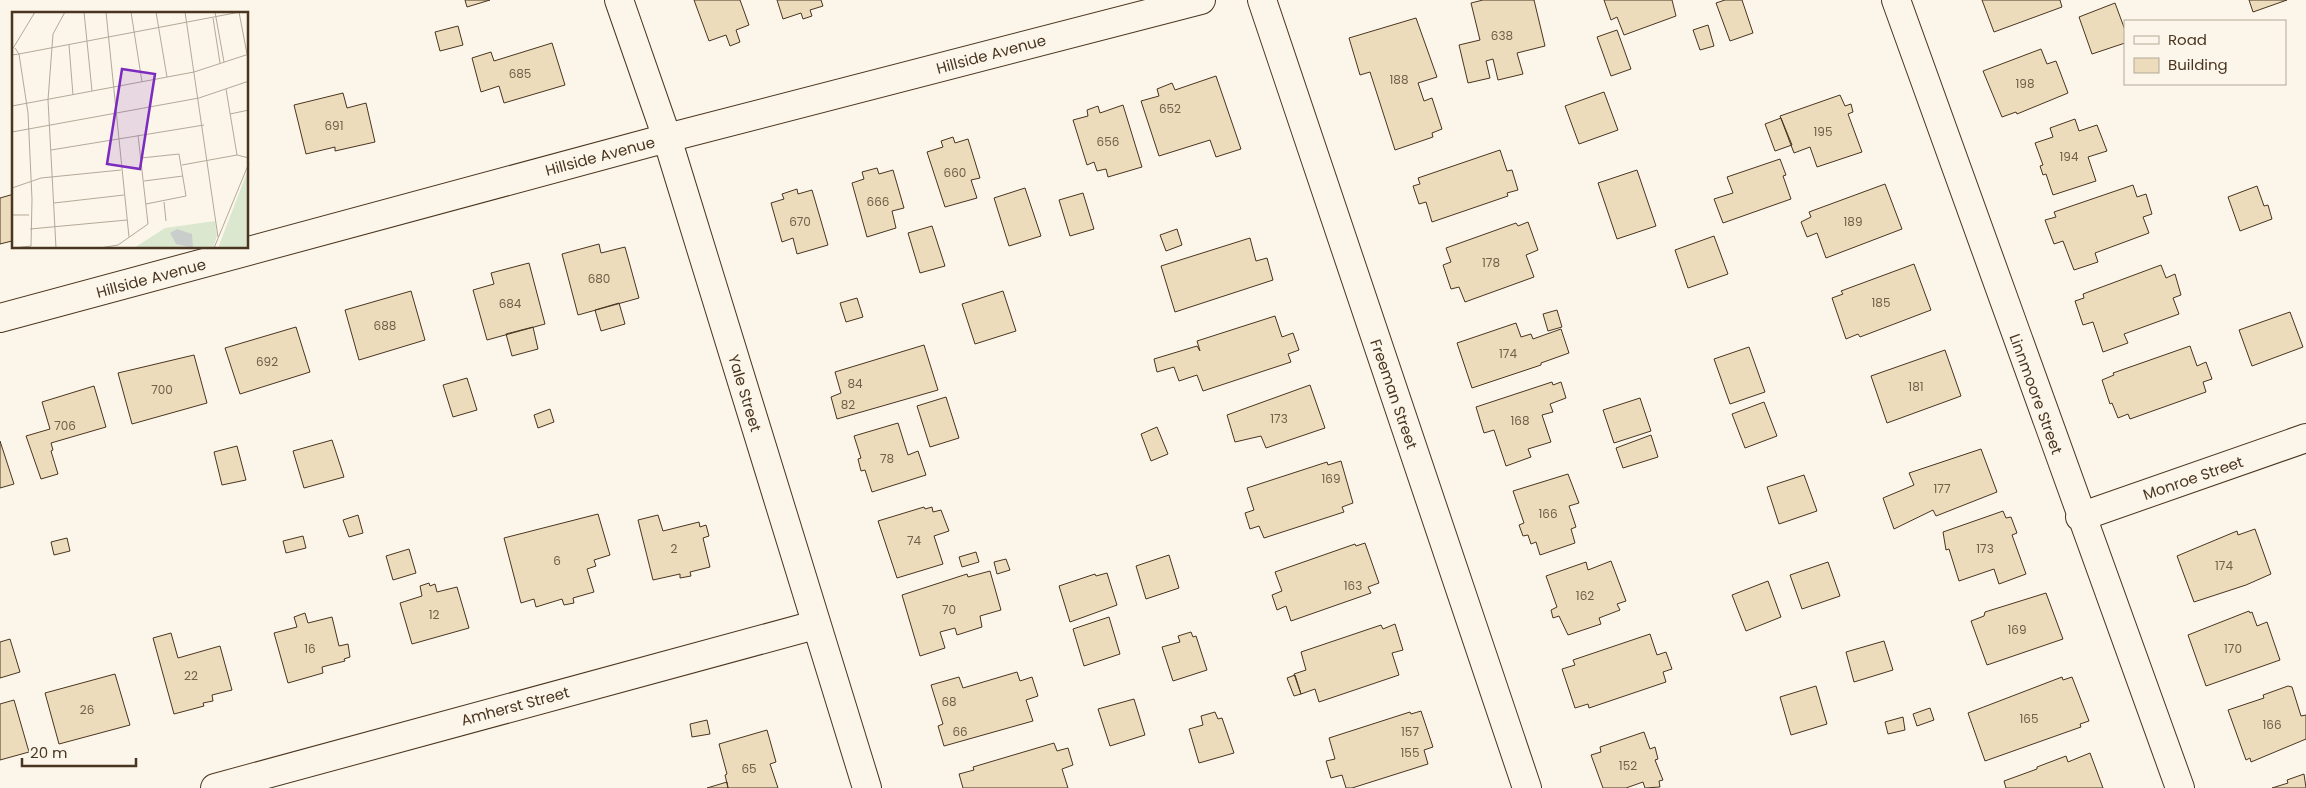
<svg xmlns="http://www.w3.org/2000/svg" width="2306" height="788" viewBox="0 0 2306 788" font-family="Poppins,sans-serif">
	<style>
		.building { fill: #ecdcbc; stroke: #4a3520 }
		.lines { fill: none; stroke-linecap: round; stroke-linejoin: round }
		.street-casing { stroke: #4a3520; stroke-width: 30 }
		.street { stroke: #fbf6e9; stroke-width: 28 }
		.labels { text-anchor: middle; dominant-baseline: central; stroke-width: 4; stroke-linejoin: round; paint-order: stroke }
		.number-label { font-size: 12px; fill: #725f47 }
		.street-label { font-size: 15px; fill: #4a3520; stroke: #fbf6e9 }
		.inset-road { fill: none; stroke: #b4a999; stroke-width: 1 }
		.view { fill: #7b2cbf; fill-opacity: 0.15; stroke: #7b2cbf; stroke-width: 2.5 }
		.inset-edge { fill: none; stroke: #4a3520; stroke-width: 2.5 }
	</style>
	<rect width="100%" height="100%" fill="#fbf6e9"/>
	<path class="building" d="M465,0h25l-23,7z
		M694,0h46l9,25 -13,5 4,12 -10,4 -4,-11 -17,6z
		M777,0h44l2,6 -13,4 2,6 -9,3 -2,-6 -18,6z
		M1483,0h51l11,46 -28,7 6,21 -25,6 -5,-21 -7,2 4,17 -22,5 -9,-38 21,-5 -9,-37z
		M1604,0h68l4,16 -52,19 -7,-18 -6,3z
		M1725,0h17l11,33 -23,8 -14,-38z
		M1982,0h78l2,7 -68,25z
		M2249,0h38l-34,12z
		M2115,3l10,27v13l-33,11 -13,-37z
		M1416,18l21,59 -19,6 6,18 8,-3 10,31 -10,4 1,4 -38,13 -25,-78 -10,3 -11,-37z
		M1708,25l6,21 -14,4 -7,-20z
		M458,26l5,19 -23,6 -5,-19z
		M1617,30l14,39 -20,7 -14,-39z
		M552,43l13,42 -61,18 -5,-17 -18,6 -9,-34 19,-6 3,9z
		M2041,49l6,15 9,-3 12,32 -51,21 -1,-2 -14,5 -19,-46z
		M1216,76l25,73 -25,8 -6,-17 -51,16 -18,-55 18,-5 -2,-7 15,-6 3,7z
		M1604,92l14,38 -39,14 -14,-38z
		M343,93l4,15 19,-5 9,39 -40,9v-4l-29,7 -12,-49z
		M1840,95l5,11 6,-2 2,8 -5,2 14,38 -45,15 -7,-20 -16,6 -14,-37z
		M1123,105l19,62 -34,10 -2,-8 -9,2 -3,-9 -7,3 -14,-45 15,-4 -1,-6 11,-4 2,7z
		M1781,118l11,27 -17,6 -10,-27z
		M2075,119l4,12 18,-6 10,26 -19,6 8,24 -43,14 -7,-21 -3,1 -3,-9 3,-1 -8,-22 18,-6 -3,-9z
		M953,137l2,6 13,-4 12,39 -9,2 6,18 -32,9 -18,-55 16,-5 -2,-6z
		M1500,150l7,21 5,-1 6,20 -11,3 1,3 -76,26 -6,-20 -7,2 -6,-18 7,-2 -2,-6z
		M1780,159l6,16 -3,1 8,23 -68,24 -9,-24 19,-6 -6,-16z
		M877,168l2,6 14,-4 11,38 -12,3 4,17 -29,9 -15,-54 12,-4 -2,-7z
		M1637,170l19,56 -39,13 -19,-56z
		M1885,184l17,45 -76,29 -9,-25 -10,4 -6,-15 10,-5 -2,-5z
		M2133,185l4,12 9,-3 6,20 -9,3 6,16 -54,20 3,9 -24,8 -11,-29 -9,3 -9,-24 11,-3 -2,-5z
		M2257,186l7,20 4,-1 4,14 -32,12 -12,-34z
		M1025,188l16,48 -32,10 -15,-48z
		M797,189l1,5 14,-4 16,55 -31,9 -4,-16 -11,4 -11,-39 13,-4 -2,-5z
		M1083,193l11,36 -24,7 -11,-36z
		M14,194v52l-2,-5 -12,3v-46z
		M1528,222l10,28 -12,5 8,22 -69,25 -6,-15 -8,2 -8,-24 8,-3 -5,-14 70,-25 2,3z
		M932,226l13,40 -25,7 -12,-40z
		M1177,229l5,16 -16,6 -6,-16z
		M1714,236l14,38 -40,14 -13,-38z
		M1250,238l6,23 11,-3 6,22 -98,32 -14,-46z
		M599,244l2,9 24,-6 14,51 -61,17 -16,-61z
		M529,263l16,61 -58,16 -14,-50 21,-6 -3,-11z
		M1914,264l17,46 -71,27 -2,-3 -12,5 -14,-41 11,-4 -2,-3z
		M2161,265l5,13 9,-4 6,21 -8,3 6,16 -55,20 4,9 -25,9 -10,-30 -10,3 -8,-24 9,-3 -1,-4z
		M411,291l14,49 -66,20 -14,-50z
		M1003,291l13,40 -41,13 -13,-40z
		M857,298l6,19 -17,5 -6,-19z
		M619,303l6,21 -24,7 -6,-21z
		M1557,310l5,17 -14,4 -5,-17z
		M2290,312l13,35 -51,19 -13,-36z
		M1275,316l7,21 11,-4 6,17 -11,4 3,8 -88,29 -6,-16 -18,6 -5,-14 -17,5 -3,-13 43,-13 3,5 -3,-10z
		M1516,323l5,14 10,-3 2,5 28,-10 8,24 -28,10v2l-69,23 -15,-45z
		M296,327l14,45 -70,22 -15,-46z
		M533,327l5,22 -26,7 -6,-22z
		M924,345l14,45 -101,29 -6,-22 10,-4 -6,-21z
		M2190,346l7,20 9,-4 6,17 -9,3 3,10 -76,27 -2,-5 -10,4 -6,-15 -2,1 -8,-24 12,-5 -1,-2z
		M1749,347l16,45 -35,12 -16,-45z
		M1945,350l16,46 -74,27 -16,-47z
		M194,355l13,48 -75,21 -14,-51z
		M467,378l10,32 -24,7 -10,-32z
		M1552,382l1,3 8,-3 5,16 -16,6 3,8 -11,3 9,27 -23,7 3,8 -25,9 -12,-36 -10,3 -8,-26z
		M1310,385l15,43 -59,20 -5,-12 -26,6 -8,-27z
		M94,386l12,41 -55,16 2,7 -2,1 7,23 -17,5 -15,-43 24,-7 -8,-27z
		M946,397l13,41 -29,9 -13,-41z
		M1640,398l11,33 -37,12 -11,-33z
		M1764,402l13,34 -32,12 -13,-34z
		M550,409l4,13 -16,6 -4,-13z
		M898,423l10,32 10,-4 8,24 -54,17 -7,-22 -4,1 -3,-12 3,-1 -7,-22z
		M1157,427l11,27 -17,7 -10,-27z
		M1651,435l7,22 -35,11 -7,-20z
		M332,440l12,37 -40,11 -11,-37z
		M0,441l14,43 -14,4z
		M237,446l9,34 -24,5 -8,-33z
		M1981,449l16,43 -61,24 -3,-6 -39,19 -11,-31 31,-13 -5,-12z
		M1341,461l12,42 -11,4 2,5 -80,26 -5,-12 -9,3 -5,-16 9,-3 -7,-22 80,-26 1,3z
		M1568,474l11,29 -10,3 7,21 -5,2 4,14 -35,12 -4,-13 -5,2 -3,-9 -5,1 -4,-11 5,-2 -11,-32z
		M1804,475l13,36 -38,13 -12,-37z
		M924,507l1,2 7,-2 1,5 8,-2 8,21 -15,5 9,28 -46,14 -19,-57z
		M2003,511l3,7 5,-1 6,16 -5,2 14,39 -27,10 -5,-15 -35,12 -10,-32 -3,1 -3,-18z
		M598,514l12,41 -16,5 2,6 -9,3 7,23 -21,6 1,5 -10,2 -2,-6 -26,8 -2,-8 -13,4 -17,-65z
		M358,515l5,18 -14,4 -6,-17z
		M658,515l5,16 36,-9 1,5 6,-2 3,11 -6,2 7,29 -20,5 1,4 -11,2v-4l-27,6 -15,-60z
		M2255,529l16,45 -25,11 -52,17 -17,-46 60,-25 1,4z
		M303,536l3,12 -20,5 -3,-12z
		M67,538l3,13 -16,4 -3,-13z
		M1365,543l14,40 -11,4 3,6 -80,28 -5,-15 -9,4 -5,-15 10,-4 -7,-19 80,-28 1,2z
		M409,549l7,24 -23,7 -7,-24z
		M976,552l3,10 -17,5 -3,-10z
		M1169,555l10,33 -33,11 -10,-33z
		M1006,559l4,11 -13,4 -3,-12z
		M1611,561l15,40 -9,3 3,6 -21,8 2,6 -33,11 -9,-19 -6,2 -2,-8 6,-3 -11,-31 40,-14 2,8z
		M1828,562l12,34 -38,13 -12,-34z
		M990,571l11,39 -21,6 2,11 -25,8 -2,-7 -15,4 5,16 -25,8 -18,-61 65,-21 1,3z
		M1107,573l10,32 -47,17 -11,-36 36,-12 1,2z
		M1768,581l13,36 -35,14 -14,-36z
		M429,583l1,3 5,-2 2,8 20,-5 12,41 -57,16 -12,-41 22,-7 -2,-10z
		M2046,593l17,46 -76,26 -16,-44 13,-5 1,-4z
		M2249,611l1,2 2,-1 5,14 10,-4 13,38 -74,26 -18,-51z
		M305,613l3,10 24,-6 7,29 9,-2 2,13 -6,2 1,2 -23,6 1,6 -35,10 -14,-50 23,-6 -3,-10z
		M1109,617l11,37 -36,12 -11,-37z
		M1395,624l8,26 -11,3 7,22 -80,27 -4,-13 -14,5 -7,-20 12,-4 -5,-18 80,-27 2,4z
		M1191,632l2,5 3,-1 11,34 -34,11 -11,-34 18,-5 -2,-6z
		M171,633l7,25 42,-12 12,44 -20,5 1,6 -10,2 1,3 -30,8 -21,-76z
		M1650,634l7,21 9,-3 6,17 -9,3 3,10 -77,26 -1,-4 -13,4 -13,-39 13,-4 -2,-5z
		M10,639l10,33 -20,6v-36z
		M1884,641l9,29 -39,12 -8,-30z
		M1017,672l3,9 12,-4 6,19 -12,4 7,21 -89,25 -6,-20 5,-2 -12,-39 28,-8 4,11z
		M115,674l15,51 -71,19 -14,-51z
		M1295,675l6,19 -7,2 -7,-18z
		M2062,677l1,3 9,-3 17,44 -9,3 1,3 -96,34 -17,-48z
		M1816,686l11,38 -36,11 -11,-38z
		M2288,686l4,1 9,29 5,-1v24l-55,23 -1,-4 -4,2 -18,-50 36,-12 -1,-3z
		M1134,699l11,36 -35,11 -12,-37z
		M14,700l15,52 -29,8v-56z
		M1930,708l4,12 -17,6 -4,-12z
		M1421,711l12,36 -9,3 4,14 -76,24h-6l-4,-13 -11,3 -5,-17 9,-2 -6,-21 81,-26 1,2z
		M1215,712l3,7 4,-1 12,35 -35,10 -10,-34 14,-4 -2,-9z
		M1903,717l2,13 -17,4 -3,-12z
		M707,720l3,14 -18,3 -2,-13z
		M767,730l9,32 -6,2 8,24h-50l-3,-13 2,-1 -8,-30z
		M1644,732l6,17 5,-2 3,12 -3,1 8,20 -4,1 1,6 -15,1 -2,-6 -17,6h-23l-12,-33 10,-3 -1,-5z
		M1054,743l3,8 11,-3 5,17 -11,4 6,19h-105l-4,-14 15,-4 -1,-3z
		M2090,753l13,35h-97l-2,-7 33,-12v-2l29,-11 2,6z
		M2304,774l2,14h-34l16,-5 -1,-3z
		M727,782l1,6h-21z"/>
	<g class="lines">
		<defs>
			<path id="street" d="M619,0l48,138 200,650
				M1262,0l265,788
				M1896,0l284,788
				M0,318l667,-180 534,-138
				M2080,517l226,-79
				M215,788l600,-163"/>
		</defs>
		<use href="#street" class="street-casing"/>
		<use href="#street" class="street"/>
	</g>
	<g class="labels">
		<g class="number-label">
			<text x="1502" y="35">638</text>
			<text x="520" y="73">685</text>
			<text x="1399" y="79">188</text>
			<text x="2025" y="83">198</text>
			<text x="1170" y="108">652</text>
			<text x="334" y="125">691</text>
			<text x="1823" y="131">195</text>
			<text x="1108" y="141">656</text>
			<text x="2069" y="156">194</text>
			<text x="955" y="172">660</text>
			<text x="878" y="201">666</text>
			<text x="800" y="221">670</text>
			<text x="1853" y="221">189</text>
			<text x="1491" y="262">178</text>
			<text x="599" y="278">680</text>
			<text x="1881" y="302">185</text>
			<text x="510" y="303">684</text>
			<text x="385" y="325">688</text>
			<text x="1508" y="353">174</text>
			<text x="267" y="361">692</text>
			<text x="855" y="383">84</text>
			<text x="1916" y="386">181</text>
			<text x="162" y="389">700</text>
			<text x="848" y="404">82</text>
			<text x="1279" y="418">173</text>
			<text x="1520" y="420">168</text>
			<text x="65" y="425">706</text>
			<text x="887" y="458">78</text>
			<text x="1331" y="478">169</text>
			<text x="1942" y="488">177</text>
			<text x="1548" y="513">166</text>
			<text x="914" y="540">74</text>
			<text x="674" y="548">2</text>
			<text x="1985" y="548">173</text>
			<text x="557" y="560">6</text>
			<text x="2224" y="565">174</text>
			<text x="1353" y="585">163</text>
			<text x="1585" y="595">162</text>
			<text x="949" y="609">70</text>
			<text x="434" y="614">12</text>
			<text x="2017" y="629">169</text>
			<text x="310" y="648">16</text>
			<text x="2233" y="648">170</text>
			<text x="191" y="675">22</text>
			<text x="949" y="701">68</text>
			<text x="87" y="709">26</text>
			<text x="2029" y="718">165</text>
			<text x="2272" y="724">166</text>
			<text x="960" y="731">66</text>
			<text x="1410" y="731">157</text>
			<text x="1410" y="752">155</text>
			<text x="1628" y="765">152</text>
			<text x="749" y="768">65</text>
		</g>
		<g class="street-label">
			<text transform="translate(991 54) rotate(-15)">Hillside Avenue</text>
			<text transform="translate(600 156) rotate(-15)">Hillside Avenue</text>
			<text transform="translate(151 278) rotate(-15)">Hillside Avenue</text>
			<text transform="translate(745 393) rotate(73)">Yale Street</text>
			<text transform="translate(1394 394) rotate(71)">Freeman Street</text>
			<text transform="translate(2036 394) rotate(70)">Linnmoore Street</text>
			<text transform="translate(2193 478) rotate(-19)">Monroe Street</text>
			<text transform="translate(515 706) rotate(-15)">Amherst Street</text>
		</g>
	</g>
	<g transform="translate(12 12)">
		<rect width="236" height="236" fill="#fbf6e9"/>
		<path d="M236,158v78h-30zM203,209l2,15 -4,12h-79l31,-20z" fill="#dce7d0"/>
		<path d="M165,217l15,5 1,14 -17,-4 -6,-11z" fill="#c9cecd"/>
		<path class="inset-road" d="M72,0l8,79M94,0l23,225M119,0l11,70M144,0l11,65M173,0l33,225M203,0l9,50M227,0l8,42M201,6l7,45M57,33l4,50M3,36l4,6 221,-42M0,38l23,-38M0,43l7,-1 9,59 4,86 -1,47 -17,2M214,77l11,66M0,94l182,-34 55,-18M218,102l19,-4M0,120l187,-34 50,-17M39,138l153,-25M129,146l38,-4 7,42 -40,8M170,153l55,-10 12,3M132,169l39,-5M0,176l29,-10 80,-8M152,190l2,19M42,191l70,-8M0,203h17M18,217l97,-9M44,236l-8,-148 5,-66 12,-22M88,236l18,-3 30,-21 -10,-89M202,236l35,-85"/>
		<path class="view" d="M110,57l33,5 -15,95 -33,-5z"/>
		<rect width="236" height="236" class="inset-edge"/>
	</g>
	<rect x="2124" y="20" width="162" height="65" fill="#fbf6e9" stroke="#b4a999"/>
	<rect x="2134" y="36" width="25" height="8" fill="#fbf6e9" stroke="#b4a999"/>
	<text x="2168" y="45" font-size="15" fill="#4a3520">Road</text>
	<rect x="2134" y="58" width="25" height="15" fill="#ecdcbc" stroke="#b4a999"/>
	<text x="2168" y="70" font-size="15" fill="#4a3520">Building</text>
	<path d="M22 758v8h114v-8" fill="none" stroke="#4a3520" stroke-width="2.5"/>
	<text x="30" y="758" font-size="15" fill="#4a3520" stroke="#fbf6e9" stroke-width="4" paint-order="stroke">20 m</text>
</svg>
